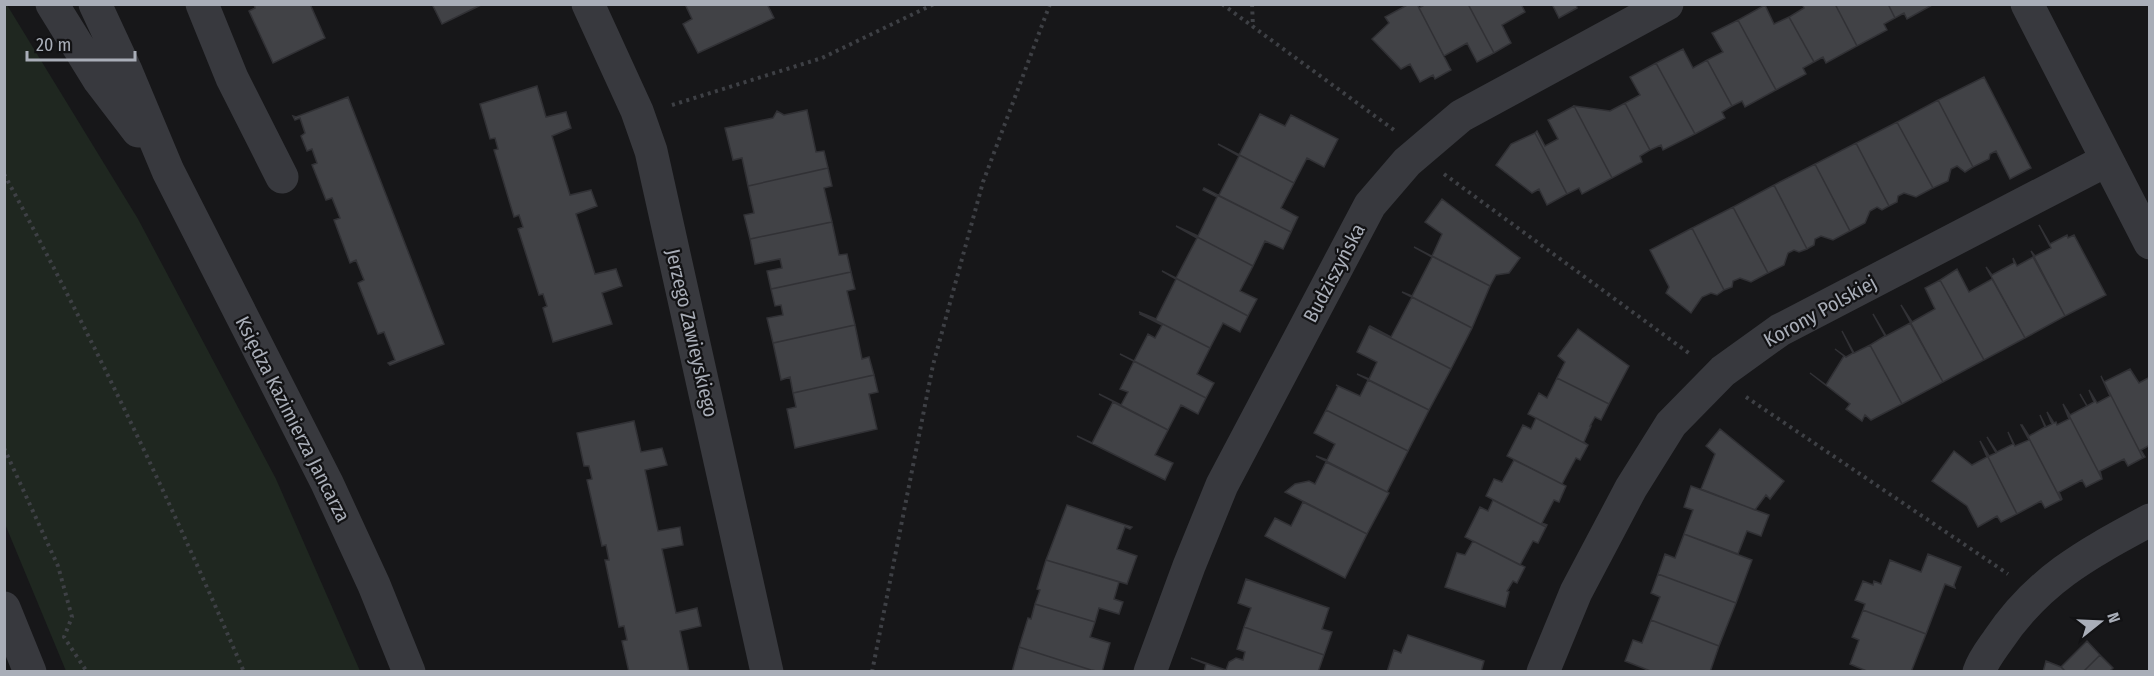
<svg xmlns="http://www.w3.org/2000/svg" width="2154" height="676" viewBox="0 0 2154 676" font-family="'Fira Sans Condensed',sans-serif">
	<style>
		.green { fill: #1f2720 }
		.building { fill: #414246; stroke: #313135; stroke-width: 1.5 }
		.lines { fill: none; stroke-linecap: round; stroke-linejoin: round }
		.path { stroke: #3e4045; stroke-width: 4; stroke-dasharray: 3 4.5; stroke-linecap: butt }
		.minor { stroke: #38393e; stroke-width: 33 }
		.labels { text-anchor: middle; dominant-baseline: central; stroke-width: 4.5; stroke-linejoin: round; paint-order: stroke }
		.street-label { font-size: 20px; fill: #a9aeb8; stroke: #121214 }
	</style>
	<rect width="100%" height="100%" fill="#171719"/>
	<path class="green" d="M4,5h3l131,214 138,260 84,192h-294l-61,-147z"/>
	<path class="building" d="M254,4h56l15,34 -52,25 -24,-52 6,-3z
		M432,4h51l-41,20z
		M685,4h82l7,14 -76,35 -15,-29 9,-5z
		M1409,4h8l34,66 -16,9 -2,-4 -13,7 -10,-18 -9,5 -29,-30 17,-16 -4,-6z
		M1426,4h42l26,49 -17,9 -10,-19 -23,13 -25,-48z
		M1468,4h53l4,8 -23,13 9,18 -17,10z
		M1552,4h24l1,4 -18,10z
		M1802,4h33l22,42 -31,17 -3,-6 -9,5 -25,-45 15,-9z
		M1835,4h53l7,14 -11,6 3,6 -30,16z
		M1888,4h46l-27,15 -3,-6 -9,5z
		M1765,5l9,19 15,-7 25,45 -11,6 3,6 -30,16 -38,-70z
		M1738,20l38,70 -31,17 -3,-6 -10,5 -25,-46 16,-8 -11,-19z
		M1683,49l10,19 14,-8 25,46 -10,6 3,6 -30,16 -39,-71z
		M1656,63l39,71 -32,16 -2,-5 -11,5 -25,-47 15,-8 -10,-18z
		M1984,77l47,91 -21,11 -14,-28 -6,3 -1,5 -16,8 -35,-67z
		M537,86l9,31 20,-5 5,16 -19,8 18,59 21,-5 6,16 -21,8 19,60 21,-5 6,17 -20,7 10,31 -59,18 -10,-34 4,-2 -4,-12 -4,1 -21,-66 5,-2 -4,-12 -5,2 -20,-67 4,-1 -3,-11 -5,1 -10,-35z
		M348,97l96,247 -54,21 -2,-2 7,-3 -11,-28 -6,2 -20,-51 6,-3 -8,-20 -6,3 -16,-43 6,-2 -8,-20 -6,2 -14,-35 5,-2 -5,-14 -5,2 -6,-15 4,-3 -5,-15 -5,2 -2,-4 3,1z
		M1938,100l35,67 -8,5 -8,-6 -6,3 -3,12 -15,7 -36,-66z
		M1625,103l25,47 -10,6 2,6 -30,16 -38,-72 36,5z
		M1574,106l38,72 -30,16 -3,-6 -12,6 -32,-61 2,-2 8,15 13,-7 -10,-19z
		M807,110l9,42 8,-1 4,17 -80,18 -6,-28 -9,2 -8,-32 48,-10 4,-7 7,4z
		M1260,114l25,12 6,-11 47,24 -14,28 -17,-9 -13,25 -55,-28z
		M1897,122l36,66 -17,9 -12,-4 -6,3 -1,6 -8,4 -33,-63z
		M1535,133l32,61 -20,11 -8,-16 -7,4 -36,-28 15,-21z
		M1856,143l33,63 -7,4 -5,-3 -7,4 -5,12 -15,8 -35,-67z
		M1218,144l76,39 -13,25 17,9 -7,15 -76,-38 4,1 20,-39z
		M1815,164l35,67 -17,9 -12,-4 -6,3 -1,6 -7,4 -33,-64z
		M828,168l4,18 -8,2 8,34 -82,17 -6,-24 10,-2 -6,-27z
		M1774,185l33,64 -8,3 -5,-2 -6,3 -4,12 -16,8 -35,-66z
		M1204,188l87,44 -8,17 -18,-8 -12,25 -77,-40 22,10 19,-39 -14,-7z
		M1442,199l78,59 -11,15 -13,2 -6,11 -58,-30 10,-22 -17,-12z
		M1733,207l35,66 -17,9 -11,-4 -7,3 -1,6 -8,3 -32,-62z
		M832,222l7,33 8,-1 4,18 -80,17 -4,-18 15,-3 -2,-9 -25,5 -5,-25z
		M2039,225l11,19 17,-9 1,3 6,-3 32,60 -41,21 -34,-65 4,5 16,-8z
		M1176,226l77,40 -13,25 17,8 -9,17 -86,-45 14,7 21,-40z
		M1692,228l32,62 -7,5 -6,-2 -9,4 -11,16 -25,-20 3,-6 -19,-37z
		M1414,247l76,39 -18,42 -70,-36 10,4 20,-39z
		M2033,257l32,59 -40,22 -39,-71 6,8 22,-12 -1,-5 4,8z
		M1957,269l12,23 23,-13 33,59 -41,22 -44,-80z
		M1162,271l86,45 -8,16 -17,-9 -13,25 -71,-36 17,7 20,-40z
		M851,272l4,17 -8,2 8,34 -82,18 -6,-25 16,-3 -2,-10 -6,1 -4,-17z
		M1940,280l44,80 -41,22 -42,-77 11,17 23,-13 -10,-21z
		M1412,297l60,31 -21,41 -82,-42 1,-1 21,11z
		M1141,313l69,35 -13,26 17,9 -8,15 -86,-44 14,7 14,-27 7,4 7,-13 -22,-11z
		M1873,314l13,22 24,-13 33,59 -41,22 -32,-59 15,-9z
		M855,325l7,34 7,-2 5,18 -81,18 -3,-16 -9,3 -8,-37z
		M1369,327l82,42 -22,41 -72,-36 12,5 8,-17 -20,-10z
		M1578,329l51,37 -20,38 -52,-26 8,-16 -7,-6z
		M1842,331l12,22 16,-8 32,59 -31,16 -6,-5 -3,6 -16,-12 4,-5 -40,-31 16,12 18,-29 -9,-7 11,8 7,-4z
		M1134,361l72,37 -8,16 -17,-9 -13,25 -69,-36 22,11 7,-13 -8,-3z
		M2130,369l9,14 11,-6v68l-9,5 4,7 -2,1 -42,-82 3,6z
		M874,375l4,17 -9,2 8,35 -82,19 -8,-39 9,-2 -3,-14z
		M2101,376l42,82 -15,8 -4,-7 -24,12 2,8 -39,-75 7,11 17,-9 -7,-12 7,12 7,-4 -5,-12 8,13 13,-7z
		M1557,378l52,26 -8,16 -6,-3 -5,9h1l-7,16 4,3 -60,-31 11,-21 8,5z
		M1368,380l61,30 -21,41 -82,-41 12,-24 -2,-1 24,11z
		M1113,402l55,28 -13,25 18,8 -8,17 -88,-44 15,7z
		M2063,404l39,75 -16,8 -4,-7 -23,12 3,7 -1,1 -39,-75 7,11 16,-9 -5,-12 6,12 6,-3 -5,-12 7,11 2,-1 1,3 12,-6z
		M1326,410l82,41 -21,41 -71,-36 11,4 8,-16 -21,-11z
		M1536,418l52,27 -8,15 -4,-2 -14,26 -55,-28 16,-31 8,4z
		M634,421l7,31 21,-4 5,17 -22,5 13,61 22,-4 3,18 -21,4 14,64 21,-5 4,18 -21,5 9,41h-60l-7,-31 5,-1 -3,-14 -5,1 -14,-67h4l-3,-15 -4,1 -15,-66 5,-1 -3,-13h-5l-7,-33z
		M2021,425h1l39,75 -16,8 -4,-7 -24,13 -37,-73 9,15 7,-3 -9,-16 10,15 16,-8 -5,-12 7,14 14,-6z
		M1720,429l64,52 -14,18 -4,-4 -11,15 -54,-21 14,-35 -9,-8z
		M1980,441l37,73 -16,8 -4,-6 -19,11 -11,-21 -35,-25 22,-30 18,14 15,-8z
		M1514,460l52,26 -7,16 -5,-2 -12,23 5,2 -1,2 -60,-31 8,-17 8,3z
		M1326,462l63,31 -22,41 -82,-42 10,-8 14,-3 6,3z
		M1691,486l78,29 -8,21 -14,-5 -9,23 -54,-20 9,-24 -9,-3z
		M1493,500l53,27 -8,16 -5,-2 -13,24 -55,-28 15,-30 8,4z
		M1303,502l64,32 -22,44 -80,-42 10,-18 16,8z
		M1067,505l65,22 -2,2 -5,-2 -8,22 20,7 -10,28 -81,-24z
		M1684,534l68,26 -16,43 -78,-29 7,-20 10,4z
		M1473,541l52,26 -8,16 -4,-2 -6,10 2,1 -4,15 -60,-20 12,-34 8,2z
		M1928,554l33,13 -7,18 1,3 -10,-4 -19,50 -63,-24 2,-6 -10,-4 8,-19 10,4 1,-4 7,3 9,-24 31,12z
		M1046,560l73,22 -5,17 9,3 -4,12 -20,-6 -4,14 -60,-18 5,-14 -3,-1z
		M1658,574l78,29 -17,43 -68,-26 9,-23 -9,-4z
		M1246,579l83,29 -7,21 10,3 -8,23 -80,-28 7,-19 -13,-5z
		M1035,604l60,18 -5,15 20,6 -8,29 -11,-2 -72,-23 9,-29 3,1z
		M1863,610l63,24 -15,38h-42l-19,-8 9,-24 -7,-3z
		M1651,620l68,26 -9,26h-57l-28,-11 8,-21 9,3z
		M1244,627l80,28 -6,17h-87l-5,-2 3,-8 7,-4 7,2 2,-8 -8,-3z
		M1408,635l76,26 -3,11h-94l7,-22 7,3z
		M2087,641l13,14 -17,17h-17l-5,-5z
		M1019,647l72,23v2h-79z
		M2100,655l13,13 -4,4h-26z
		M1191,658l35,12 5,2h-27l2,-8z
		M2046,661l15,6 5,5h-23z"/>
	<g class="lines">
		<path class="path" d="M1222,4l172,126
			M1252,4l1,23
			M672,105l150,-47 112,-54
			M4,174c88,162 167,328 240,498
			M1444,174l246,180
			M1746,397l262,177
			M4,448l54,118 14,51 -8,20 23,35
			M872,672l61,-307 50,-183 67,-178"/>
		<path class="minor" d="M52,4l47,76 39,51
			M95,4l32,69 41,98 159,312 47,102 35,87
			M202,4l30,74 50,99
			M588,4l49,107 14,40 116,521
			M2027,4l123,239
			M4,608l26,64
			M1150,672l39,-106 33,-81 148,-280 37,-43 54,-46 206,-112
			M1543,672l33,-80 55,-104 40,-64 52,-53 57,-41 327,-170
			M1979,672c4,-12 12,-22 19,-32 41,-61 89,-86 152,-120"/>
	</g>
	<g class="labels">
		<g class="street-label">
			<text transform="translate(1334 273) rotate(-62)">Budziszyńska</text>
			<text transform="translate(1820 311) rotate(-29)">Korony Polskiej</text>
			<text transform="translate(692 333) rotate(77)">Jerzego Zawieyskiego</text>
			<text transform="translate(293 419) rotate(63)">Księdza Kazimierza Jancarza</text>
		</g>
	</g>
	<rect width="2154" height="676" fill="none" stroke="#a9aeb8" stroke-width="12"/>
	<g transform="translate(2100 622) rotate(72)" stroke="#121214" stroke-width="4.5" paint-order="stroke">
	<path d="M0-4.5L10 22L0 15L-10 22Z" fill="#a9aeb8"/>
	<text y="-9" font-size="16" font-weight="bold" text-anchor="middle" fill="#a9aeb8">N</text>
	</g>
	<path d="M27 51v9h108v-9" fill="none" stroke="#a9aeb8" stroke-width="3"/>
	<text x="36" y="51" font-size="18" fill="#a9aeb8" stroke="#121214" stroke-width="4.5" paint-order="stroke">20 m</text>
</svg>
